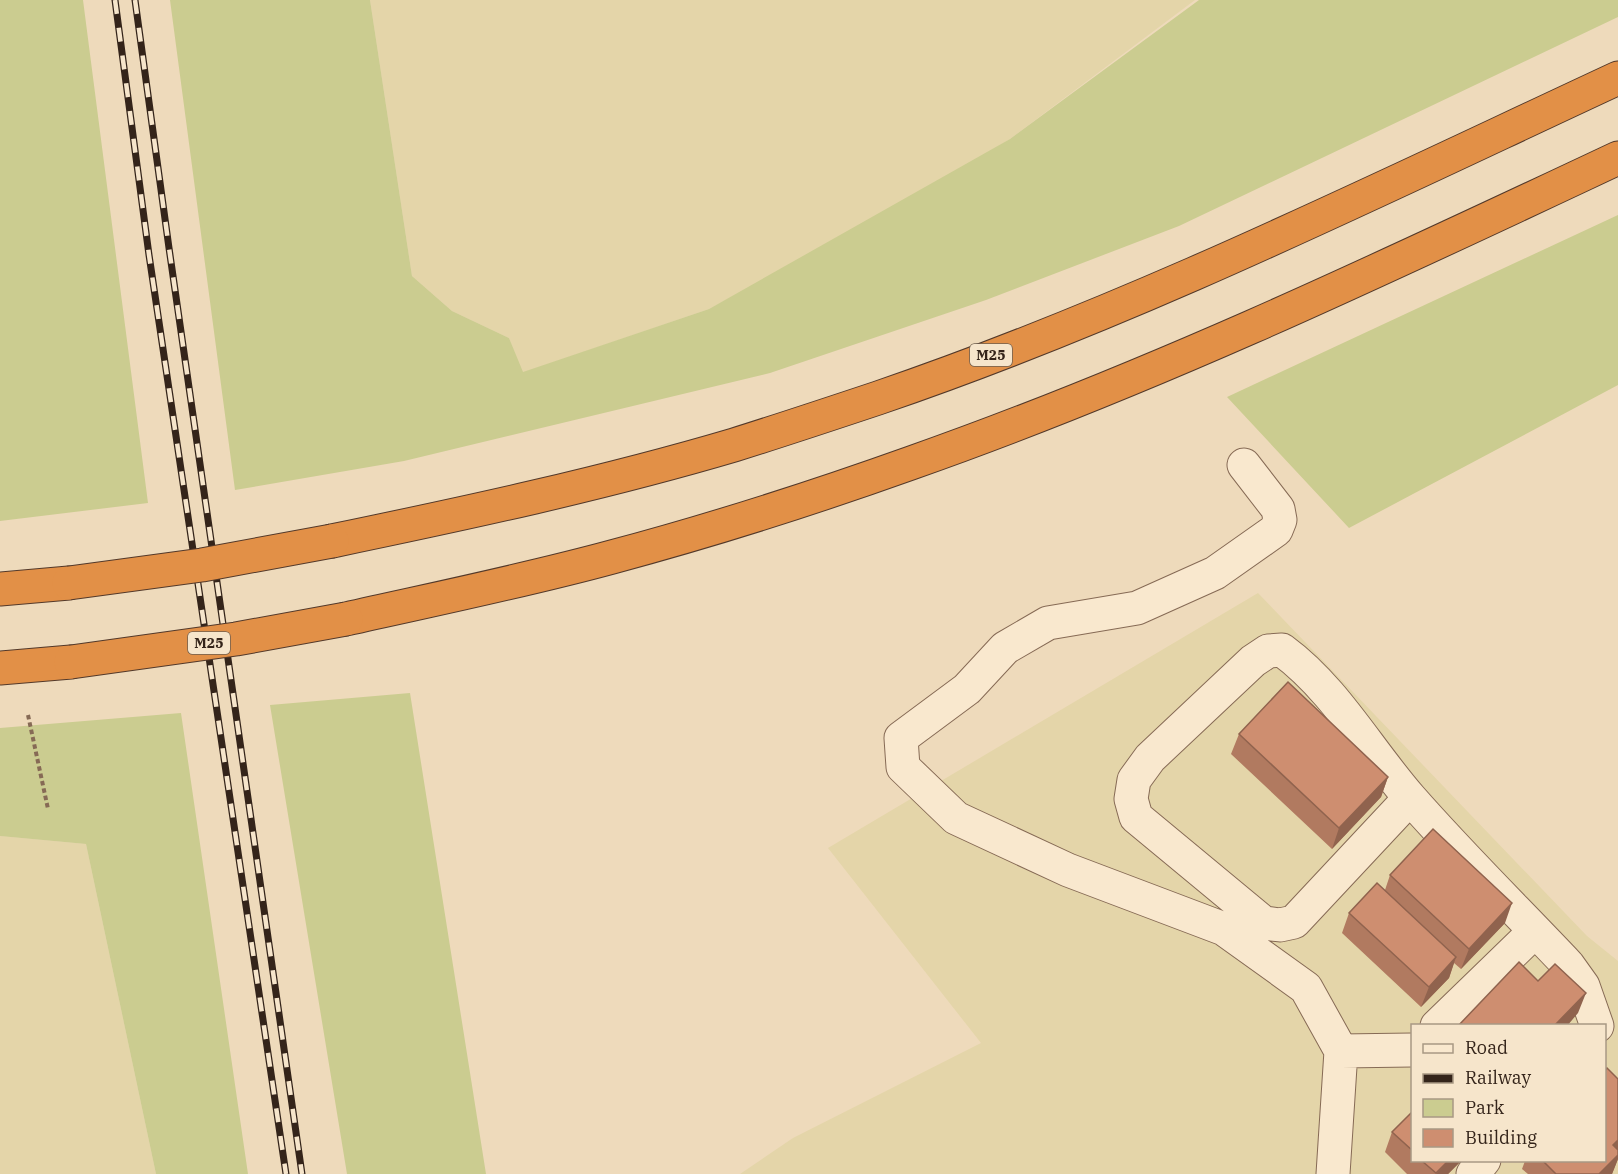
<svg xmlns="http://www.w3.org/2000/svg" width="1618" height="1174" viewBox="0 0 1618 1174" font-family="'IBM Plex Serif',serif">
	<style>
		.farmland { fill: #e4d5a9; fill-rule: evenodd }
		.green { fill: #cbcc90 }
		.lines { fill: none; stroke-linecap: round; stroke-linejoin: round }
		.minor-casing { stroke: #866a55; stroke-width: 35 }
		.highway-casing { stroke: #53392a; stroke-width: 35 }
		.path { stroke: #866a55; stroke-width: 4; stroke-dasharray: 4.5 3; stroke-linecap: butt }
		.minor { stroke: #f9e8ce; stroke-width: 33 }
		.highway { stroke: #e29047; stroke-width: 33 }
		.rail-casing { stroke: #34241a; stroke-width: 7 }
		.rail { stroke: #f6e5cb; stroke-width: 4.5; stroke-dasharray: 14; stroke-linecap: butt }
		.highway-bridge-casing { stroke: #53392a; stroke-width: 35; stroke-linecap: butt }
		.highway-bridge { stroke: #e29047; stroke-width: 33 }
		.wall { fill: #b17a60 }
		.shaded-wall { fill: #90634e }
		.building { fill: #ce8e70; stroke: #90634e; stroke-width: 1.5 }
		.labels { text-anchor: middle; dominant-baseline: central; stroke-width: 4.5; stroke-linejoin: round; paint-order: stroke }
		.shield { fill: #f6e5cb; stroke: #6e5e4f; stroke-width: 1.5 }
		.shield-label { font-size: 14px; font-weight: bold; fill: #34241a }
	</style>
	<rect width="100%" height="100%" fill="#eedabb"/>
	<path class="farmland" d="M370,0h825l-185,139 -111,68 -190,102 -187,64 -13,-35 -57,-27 -40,-35z
		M1258,593l329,343 31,25v213h-878l53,-36 188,-95 -153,-195zM1412,1026h192v134h-192z
		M0,836l86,8 70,330h-156z"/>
	<path class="green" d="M0,0h83l65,503 -148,18z
		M170,0h200l42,276 40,35 57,27 14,34 186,-63 301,-170 189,-139h419v17l-439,209 -193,74 -216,73 -366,88 -169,29z
		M1618,215v170l-269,143 -122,-131z
		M410,693l76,481h-139l-77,-469z
		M181,713l67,461h-92l-70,-330 -86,-8v-108z"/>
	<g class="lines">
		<defs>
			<path id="minor" d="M1244,465l34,44 2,11 -4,10 -61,43 -78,35 -89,15 -43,25 -38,41 -66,49 2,29 53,51 112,52 156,59 82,59 35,63 -8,123
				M1410,798l-116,124 -14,3 -16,-2 -128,-106 -5,-18 3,-19 16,-22 103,-97 15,-10 14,-1c53,39 86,100 129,149 50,57 105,111 157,166l15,21 14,40
				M1437,1026l98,-95
				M1341,1051l71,-1
				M1473,1174l11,-14"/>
			<path id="highway" d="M332,541c135,-28 270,-57 402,-96 48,-15 96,-31 144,-47 255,-87 497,-207 740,-320
				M0,589l69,-6
				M346,619c89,-20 178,-38 266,-62 101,-27 201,-59 299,-94 242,-85 475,-196 707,-305
				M0,668l71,-6"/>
		</defs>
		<use href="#minor" class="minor-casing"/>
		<use href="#highway" class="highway-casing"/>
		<path class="path" d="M28,715l20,94"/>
		<use href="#minor" class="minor"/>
		<use href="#highway" class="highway"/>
		<defs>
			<path id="rail" d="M115,0l34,255 137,919
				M135,0l34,248 133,926"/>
		</defs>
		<use href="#rail" class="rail-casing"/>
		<use href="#rail" class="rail"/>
		<defs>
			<path id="highway-bridge" d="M69,583l133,-18 130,-24
				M71,662l165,-23 110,-20"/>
		</defs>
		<use href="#highway-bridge" class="highway-bridge-casing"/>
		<use href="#highway-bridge" class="highway-bridge"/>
	</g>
	<path class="wall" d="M1239,734l149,43 -7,20 -49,52 -101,-95z
		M1390,875l115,48 -44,46 -7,-6 -5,15 -28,29 -79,-74 7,-20 36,-23z
		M1618,1079v80l-6,15h-84l-6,-5 3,-8h80z
		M1413,1111v50h48l-13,13h-41l-22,-22 7,-20z"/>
	<path class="shaded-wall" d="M1388,777l-7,20 -49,52 7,-21z
		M1512,903l-7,20 -44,46 8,-20z
		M1456,957l-7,21 -28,29 8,-20z
		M1586,993l-8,20 -11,13h-13z
		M1618,1140v13l-5,-8z
		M1618,1155v4l-6,15h-13z
		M1448,1161h13l-13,13h-12z"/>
	<path class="building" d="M1288,682l100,95 -49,51 -100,-94z
		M1433,829l79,74 -43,46 -79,-74z
		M1377,883l79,74 -27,30 -80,-74z
		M1519,962l19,19 17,-17 31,29 -32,33h-96z
		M1607,1068l11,11v61l-5,5 5,5v5l-19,19h-43l-13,-13h62v-90z
		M1413,1111v40l-21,-19z
		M1422,1161h26l-12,12z"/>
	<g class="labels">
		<g class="shield">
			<rect x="970" y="344" width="42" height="22" rx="4.5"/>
			<rect x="188" y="632" width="42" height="22" rx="4.5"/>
		</g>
		<g class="shield-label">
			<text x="991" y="355">M25</text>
			<text x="209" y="643">M25</text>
		</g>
	</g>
	<rect x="1411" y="1024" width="195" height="138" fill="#f6e5cb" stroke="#a89884" stroke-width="1.5"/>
	<rect x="1423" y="1044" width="30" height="9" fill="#f9e8ce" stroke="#a89884" stroke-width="1.5"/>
	<text x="1465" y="1054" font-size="18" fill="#34241a">Road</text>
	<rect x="1423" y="1074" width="30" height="9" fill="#34241a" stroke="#a89884" stroke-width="1.5"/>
	<text x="1465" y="1084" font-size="18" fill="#34241a">Railway</text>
	<rect x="1423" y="1099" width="30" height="18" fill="#cbcc90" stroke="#a89884" stroke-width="1.5"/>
	<text x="1465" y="1114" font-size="18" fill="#34241a">Park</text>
	<rect x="1423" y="1129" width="30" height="18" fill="#ce8e70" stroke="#a89884" stroke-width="1.5"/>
	<text x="1465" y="1144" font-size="18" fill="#34241a">Building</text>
</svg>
